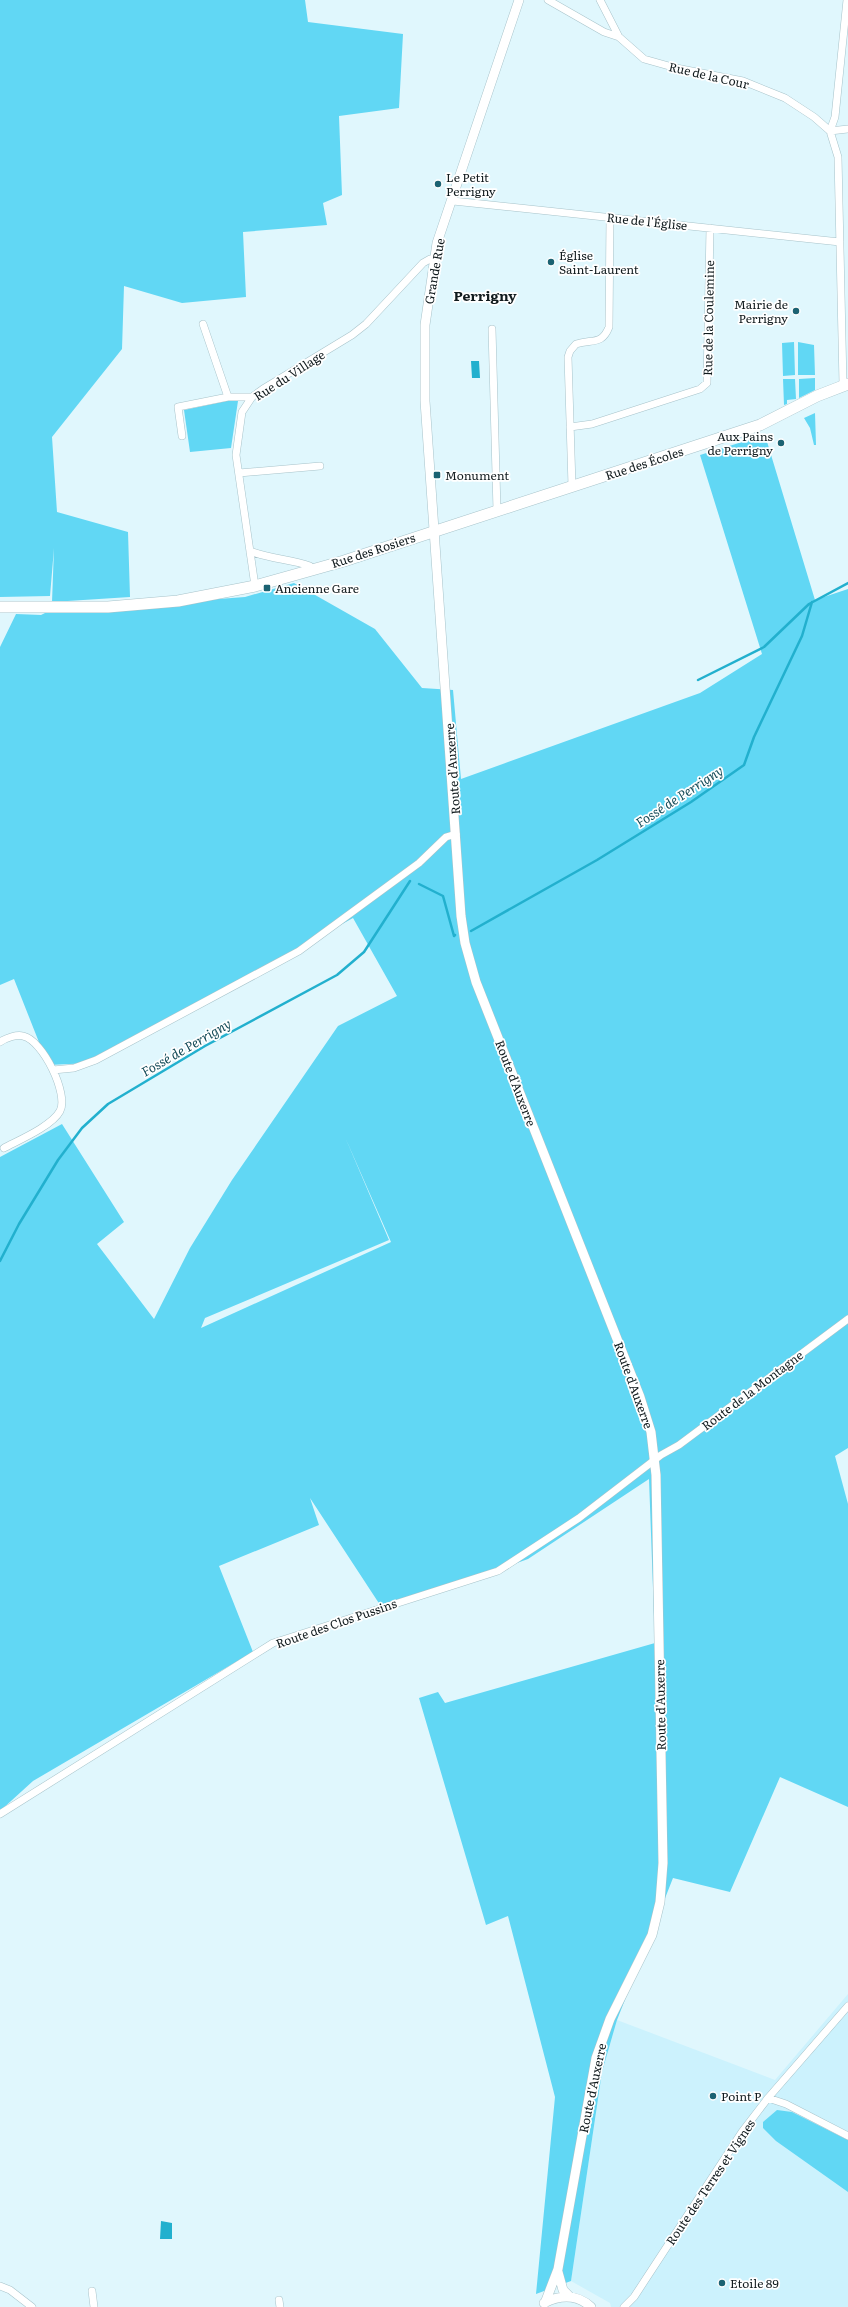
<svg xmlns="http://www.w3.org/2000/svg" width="848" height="2307" viewBox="0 0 848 2307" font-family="Literata,serif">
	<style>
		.built { fill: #ccf2fd }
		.green { fill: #61d7f4; fill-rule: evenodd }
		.water { fill: #22b0ce }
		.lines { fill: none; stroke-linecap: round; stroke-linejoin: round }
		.stream { stroke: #22b0ce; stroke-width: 2.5 }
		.minor-casing { stroke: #a7c3ca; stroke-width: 8 }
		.tertiary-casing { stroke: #a7c3ca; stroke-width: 10 }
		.secondary-casing { stroke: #a7c3ca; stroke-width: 12 }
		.minor { stroke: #fff; stroke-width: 7 }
		.tertiary { stroke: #fff; stroke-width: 9 }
		.secondary { stroke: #fff; stroke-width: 11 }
		.poi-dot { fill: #1b6272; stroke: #fff; stroke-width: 1.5 }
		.labels { text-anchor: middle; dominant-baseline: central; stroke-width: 3.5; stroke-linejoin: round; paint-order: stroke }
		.street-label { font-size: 12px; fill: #111b1e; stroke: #fff }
		.poi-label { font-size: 12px; fill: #111b1e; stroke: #fff; text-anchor: start }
		.water-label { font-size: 13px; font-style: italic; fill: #154c59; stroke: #fff }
		.quarter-label { font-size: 14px; font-weight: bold; fill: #111b1e; stroke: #fff }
	</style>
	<rect width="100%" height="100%" fill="#e0f7fd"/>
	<path class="built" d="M848,1994v313h-237l-1,-4 -39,-22 31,-209 15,-52 158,60z"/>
	<path class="green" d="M0,0h305l3,22 95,12 -4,74 -60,8 3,79 -19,8 4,22 -84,7 3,65 -64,6 -58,-17 -2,63 -70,88 5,75 71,20 2,65 -78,5 2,-54 -4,48 -50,1z
		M794,342l1,33 -12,1 -1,-33z
		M798,342l16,3 1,30h-17z
		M815,378v12l-16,8v-19z
		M783,379h12l1,20 -9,1v4l-3,1z
		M236,399l2,2 -7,47 -41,4 -6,-42z
		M815,413l1,32h-2l-4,-17 -6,-10z
		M765,435l50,165 33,-11v859l-13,8 13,48v303l-68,-30 -50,115 -57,-14 -56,142 -15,52 -31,209 -35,13 19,-197 -47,-181 -22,9 -67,-227 19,-6 7,11 210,-60 -6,-164 -121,80 -144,52 -74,-113 9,27 -100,41 34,86 -220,129 -33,30v-654l62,-33 62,98 -27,22 57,75 36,-71 42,-68 106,-154 59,-30 -44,-78 -261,145 -44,2 -34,-86 -14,6v-338l16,-33 25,1 6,-3 198,-15 49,-14 81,46 47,59 31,2 8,89 239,-86 62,-39 -62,-199zM345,1137l46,105 -190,86 4,-10 184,-78z
		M777,2110l15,2 56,28v52l-72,-51 -13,-13v-6z"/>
	<path class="water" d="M471,361h8l1,17h-8z
		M161,2221l11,2v16h-12z"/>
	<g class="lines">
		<path class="stream" d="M698,680l66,-33 45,-43 39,-21
			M419,884l24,12 11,40 1,-1
			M471,931l126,-71 94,-58 53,-37 10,-28 48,-101 10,-34
			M0,1261l19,-37 39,-64 24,-32 26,-24 97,-58 132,-71 27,-23 46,-71"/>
		<defs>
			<path id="minor" d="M548,0l56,32 15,5
				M600,0l19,37 25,22 32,9 67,13 42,17 29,19 16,14 8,26 5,227
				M847,0l-12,117 -5,14 18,-2
				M453,201l387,41
				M203,324l25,73
				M492,329l5,181
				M570,427l22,-3 108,-35 7,-6 3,-155
				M182,436l-4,-29 50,-10h24
				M239,473l81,-7
				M572,486l-4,-129 2,-6 6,-7c17,-5 26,1 33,-17l1,-109
				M250,551c20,8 40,8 60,15l1,4
				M255,586l-19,-131 6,-43 10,-15 11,-8 89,-54 14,-11 57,-61 7,-4 4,1
				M0,1042c6,-4 17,-8 23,-6 20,4 46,59 37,75 -8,15 -41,29 -56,37
				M53,1070l21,-2 22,-8 203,-109 120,-88 27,-26 10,-3
				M0,1814l273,-171 225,-72 81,-53 82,-63 18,-10 169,-126
				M768,2098l18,6 62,32
				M0,2286l10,4 22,17
				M92,2291l2,16
				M279,2300l1,7
				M624,2307l10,-10 108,-165 26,-34 80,-92"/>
			<path id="tertiary" d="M519,0l-82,243 -12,82v76l36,515 4,27 11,39 164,415 11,35 5,43 7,388 -3,39 -8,33 -42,84 -14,39 -38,211 -13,34
				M558,2272l5,18 7,7
				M544,2303c16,-8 33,-9 47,4"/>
			<path id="secondary" d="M0,607h108l70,-6 77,-15 89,-25 416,-136 57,-29 31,-12"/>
		</defs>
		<use href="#minor" class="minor-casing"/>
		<use href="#tertiary" class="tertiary-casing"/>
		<use href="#secondary" class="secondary-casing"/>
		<use href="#minor" class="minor"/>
		<use href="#tertiary" class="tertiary"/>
		<use href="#secondary" class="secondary"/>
	</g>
	<g class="poi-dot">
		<circle cx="438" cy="184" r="4"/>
		<circle cx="551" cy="262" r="4"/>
		<circle cx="796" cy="311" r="4"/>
		<circle cx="781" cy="443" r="4"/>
		<rect x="433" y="471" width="8" height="8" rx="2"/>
		<rect x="263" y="584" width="8" height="8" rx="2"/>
		<circle cx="713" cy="2096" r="4"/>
		<circle cx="722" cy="2283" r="4"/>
	</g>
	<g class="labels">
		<g class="street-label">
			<text transform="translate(709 75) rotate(13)">Rue de la Cour</text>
			<text transform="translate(647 221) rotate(6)">Rue de l'Église</text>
			<text transform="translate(434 271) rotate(-80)">Grande Rue</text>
			<text transform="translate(708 318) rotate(-89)">Rue de la Coulemine</text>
			<text transform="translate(289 375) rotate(-33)">Rue du Village</text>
			<text transform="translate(644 463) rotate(-18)">Rue des Écoles</text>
			<text transform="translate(373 550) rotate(-18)">Rue des Rosiers</text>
			<text transform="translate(452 769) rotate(-94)">Route d'Auxerre</text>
			<text transform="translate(516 1083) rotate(69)">Route d'Auxerre</text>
			<text transform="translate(634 1385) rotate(70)">Route d'Auxerre</text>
			<text transform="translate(752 1390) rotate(-37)">Route de la Montagne</text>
			<text transform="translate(336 1623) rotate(-19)">Route des Clos Pussins</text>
			<text transform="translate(660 1705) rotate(-91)">Route d'Auxerre</text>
			<text transform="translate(592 2088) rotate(-78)">Route d'Auxerre</text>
			<text transform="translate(710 2182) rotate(-56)">Route des Terres et Vignes</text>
		</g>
		<g class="poi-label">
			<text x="446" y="177">Le Petit<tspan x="446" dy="14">Perrigny</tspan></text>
			<text x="559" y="255">Église<tspan x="559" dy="14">Saint-Laurent</tspan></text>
			<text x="788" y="304" text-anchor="end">Mairie de<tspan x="788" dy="14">Perrigny</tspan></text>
			<text x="773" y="436" text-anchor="end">Aux Pains<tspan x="773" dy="14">de Perrigny</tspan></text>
			<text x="445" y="475">Monument</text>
			<text x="275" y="588">Ancienne Gare</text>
			<text x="721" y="2096">Point P</text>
			<text x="730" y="2283">Etoile 89</text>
		</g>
		<g class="water-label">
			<text transform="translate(679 796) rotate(-33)">Fossé de Perrigny</text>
			<text transform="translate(186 1047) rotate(-30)">Fossé de Perrigny</text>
		</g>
		<g class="quarter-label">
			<text x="485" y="295">Perrigny</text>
		</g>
	</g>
</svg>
